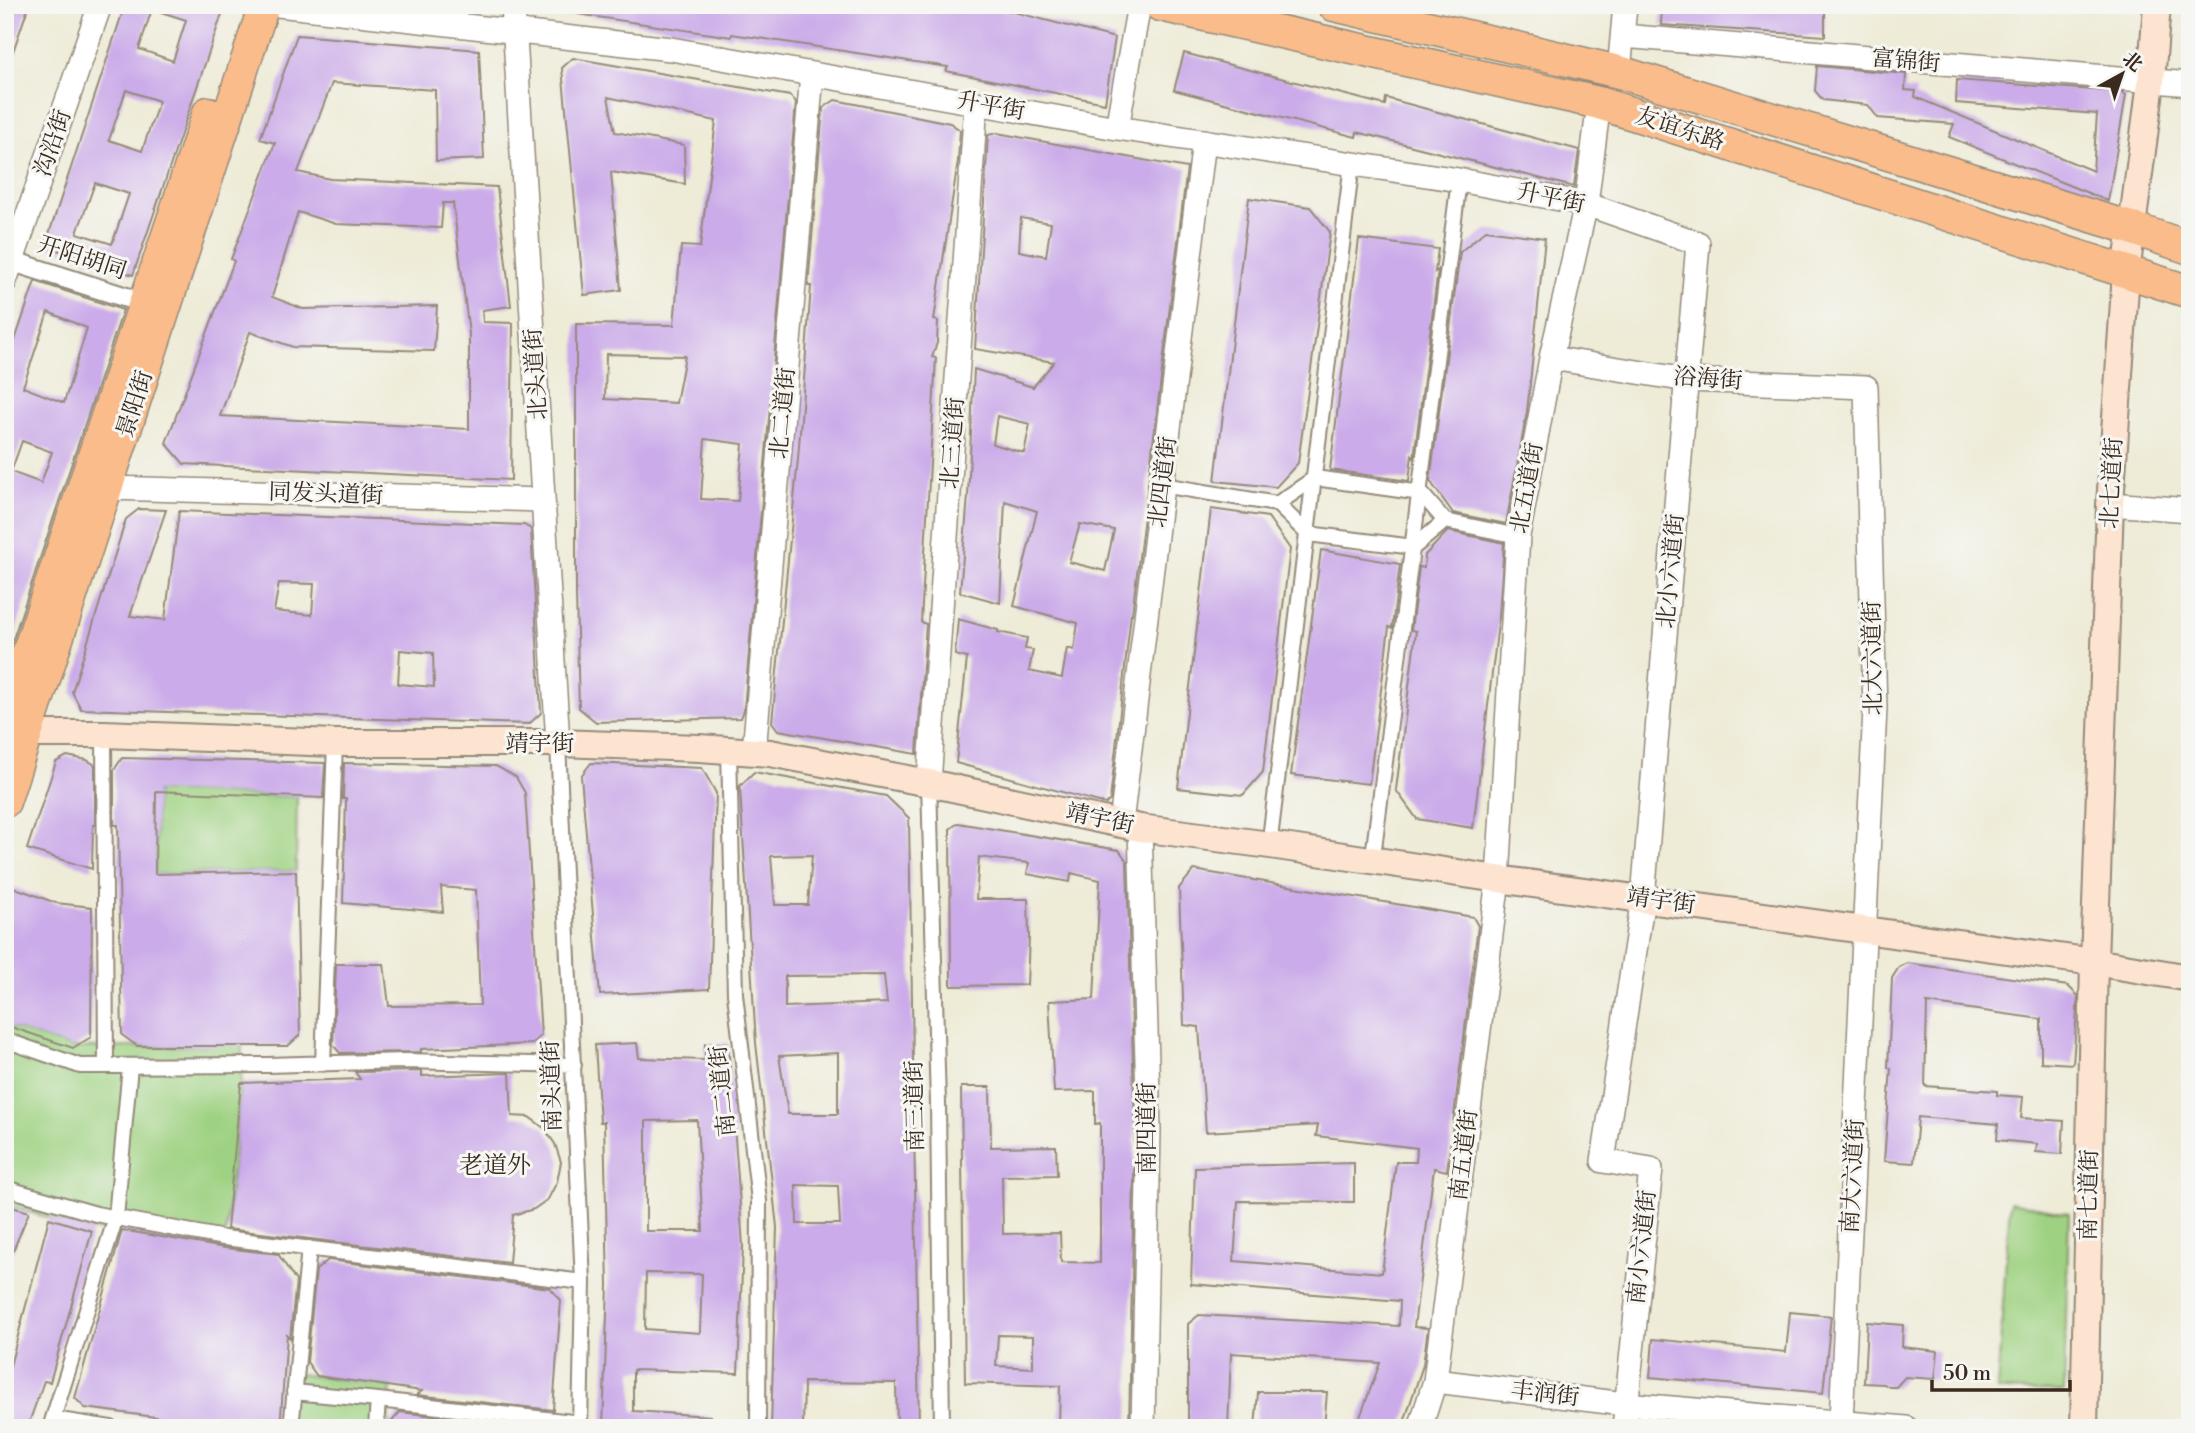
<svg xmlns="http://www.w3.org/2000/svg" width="2195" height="1433" viewBox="0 0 2195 1433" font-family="'Libre Bodoni','Noto Serif SC',serif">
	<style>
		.green { fill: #9ed181; stroke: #6c7e50; stroke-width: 2 }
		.building { fill: #cbabe9; fill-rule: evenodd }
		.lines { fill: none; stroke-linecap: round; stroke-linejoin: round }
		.pedestrian-casing { stroke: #948a7a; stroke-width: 18 }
		.minor-casing { stroke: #948a7a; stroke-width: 23 }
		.tertiary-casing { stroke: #948a7a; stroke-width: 26 }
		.secondary-casing { stroke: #948a7a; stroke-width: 30 }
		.primary-casing { stroke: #948a7a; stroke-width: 33 }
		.trunk-casing { stroke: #948a7a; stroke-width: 35 }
		.pedestrian { stroke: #fff; stroke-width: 14 }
		.minor { stroke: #fff; stroke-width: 19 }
		.tertiary { stroke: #fff; stroke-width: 23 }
		.secondary { stroke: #fde4d0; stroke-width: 26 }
		.primary { stroke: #f9bc8a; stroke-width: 30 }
		.trunk { stroke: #f9bc8a; stroke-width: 32 }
		.labels { text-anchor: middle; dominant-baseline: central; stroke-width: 6; stroke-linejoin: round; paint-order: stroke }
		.street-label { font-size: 23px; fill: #3b2a1e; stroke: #f6f6f2 }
		.neighbourhood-label { font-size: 24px; fill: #3b2a1e; stroke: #f6f6f2 }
	</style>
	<rect width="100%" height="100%" fill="#f6f6f2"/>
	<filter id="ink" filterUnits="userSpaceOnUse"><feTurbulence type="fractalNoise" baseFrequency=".0143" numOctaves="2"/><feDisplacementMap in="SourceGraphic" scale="14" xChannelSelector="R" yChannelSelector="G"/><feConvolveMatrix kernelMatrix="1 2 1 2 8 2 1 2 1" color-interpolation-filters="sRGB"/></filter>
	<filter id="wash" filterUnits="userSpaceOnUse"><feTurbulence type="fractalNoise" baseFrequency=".00686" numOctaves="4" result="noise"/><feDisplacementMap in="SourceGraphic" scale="28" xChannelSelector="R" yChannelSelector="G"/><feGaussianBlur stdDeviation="1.57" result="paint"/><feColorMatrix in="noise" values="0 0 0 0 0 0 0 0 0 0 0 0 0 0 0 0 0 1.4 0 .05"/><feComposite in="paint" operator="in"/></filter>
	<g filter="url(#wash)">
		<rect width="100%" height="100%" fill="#eeebd7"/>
		<path class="green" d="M156,791l141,6 -1,74 -141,3z
			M5,1025l68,23 169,-3 -1,39 -15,146 -6,18 -100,-18 -28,1 -87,-26z
			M2010,1202l59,11 -5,179 -67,-2z
			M284,1372l107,14 -3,42h-108z"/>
		<g id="blocks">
			<path class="building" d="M5,5h24l-21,61h-3z
				M125,5h100l-92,270 -88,-29zM152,9l34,11 -13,41 -34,-12zM126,90l33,11 -17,50 -33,-11zM95,183l34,11 -17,50 -35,-11z
				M577,5h410l128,33 -10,65 -159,-32 2,-4 -216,-33 -1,3 -154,-23z
				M1662,5h163v31l-164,-11z
				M297,35l182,15 5,109 -48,2 -1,-71 -103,-7 -34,89 32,7 167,8 14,119 -29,4 1,12 30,1 -2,157 -327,-16 -18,-21 68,-182 -3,-2 44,-116 -15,-4zM443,203h10l16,131v95l-249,-13 30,-84 43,15 141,4 3,-45 -134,3 -31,-12 26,-85 38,12 105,4z
				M1184,53l201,52 1,-7 193,52 -5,37 -217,-55 -1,5 -182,-47z
				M573,58l217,38 6,6 -52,608 -3,8 -145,4 -17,-14 -3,-113v-271l98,1 7,-79 19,1 16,-126 -108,-24 7,35 69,13 1,39 -74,-12 10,118 -37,5 -22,-227zM606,354l79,2 -9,47 -71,-4zM705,439l38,5 -5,57 -37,-2z
				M1817,66l89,8 -1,16 11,1 -1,6 178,74 4,-57 -141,-11 1,-23 165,12 4,3 -18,106 -159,-64 5,-13 -76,-6 -10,-13 -45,-5 -8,-9z
				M835,100l115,23 10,7 -2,31 -24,159 4,1 -1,22 -5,14 4,1 -15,264 5,2 -9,130 -139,-24 -6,-8 26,-263 13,-173h-3l15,-178z
				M997,133l190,35 -55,446h-1l-21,186 -4,4 -150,-41 11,-105 -12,-3 3,-36 40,11v2l29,6 -2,11 8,1 -4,21 33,7 5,-30 7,2 4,-27 -64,-17 23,-95 -32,-10 -5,102 -40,-11 8,-96 6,-127 59,18 21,-25 -79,-13 13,-214zM1021,218l30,5 -5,33 -27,-5zM997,416l33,8 -6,29 -31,-9zM1080,524l34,6 -9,41 -36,-9z
				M1249,198l61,9 20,25 -32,231 -22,24 -61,-6z
				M1486,230l59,8 -18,174 -21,112 -53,-11 -23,-32 30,-229z
				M1359,239l79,10 -3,23 3,-2 -24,188 -2,-3 -3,26 -79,-11z
				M35,281l88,29 -117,350 -1,-290zM48,312l39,16 -23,75 -41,-16zM22,441l30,11 -11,31 -30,-11z
				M139,509l27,1 -36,106 35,4 14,-109 345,14 7,4 10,184 -12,11 -448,-15 -9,-17 54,-173zM279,583l35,1 -2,31 -38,-4zM400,650l33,3 1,34 -36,-3z
				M1211,509l57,8 22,32 -27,223 -20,23 -65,-7z
				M1448,531l56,12 -5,73 -26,212 -56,-9 -21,-29 20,-159 -5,-1 8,-63 5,1 1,-13z
				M1321,550l79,14 -8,64 -3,-1 -20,157 -78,-9z
				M67,756l20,4 8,5v60h-2l-1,44 -65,-20 29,-87z
				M122,758l203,5 -2,35 -167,-7 -1,83 141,-3 4,164 -12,11h-151l-15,-11 -4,-210h-4v-55z
				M344,763l152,3 20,11 9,16 16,242 -9,9 -111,5v3l-81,1 -7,-8 3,-81h48l5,42 91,-1 -4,-115 -35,-3 2,25 -100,-9 3,-104h-3z
				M591,763l111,5 14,25 -7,196 -109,6 -19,-219z
				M754,772l132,24 23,22 10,610h-22l-1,-45 -92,-1 -1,46h-32l6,-201 -21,-184 -16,-254v-3zM812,855l-4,50h-33l-4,-49zM884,975l3,28 -102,4v-31zM838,1053v61h-50l-9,-58zM796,1185l42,1 2,38h-43z
				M958,823l161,27 8,11 8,269 -6,298h-70l1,-42 -95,-3 -4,-296h29l1,60 65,-1 1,29 -55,1 1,58 57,-1 1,29 39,1v-140l-5,1v-33l-41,1 -5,-91 45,-2 6,-119 -29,-7 -1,9 -43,-8 2,-11 -50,-6 -3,42h52l1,37 -2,49 -76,1 -1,-157zM998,1335l35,1v32l-37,-2z
				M1194,870l279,47 5,9 -31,245 -13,-3 -20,159 14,1 -5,37 -21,63h-46l24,-65 -149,-10 -3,75h-40v-104l11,-9 200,11 1,-25 -209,-17 4,-117 159,-4v39l-116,-1 -4,60 148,12 14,-111h20l1,-14 -101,-12 2,-11 -112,7 -7,-105 -15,-2 -5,-137z
				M10,886l46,17 36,4 -1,130 -18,11 -68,-23v-123z
				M1907,963l161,23 10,10 -5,68 -32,-2v-43l-114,-16 -2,83 72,5v4l26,2 -2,21 43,3 -2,33 -26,-2 1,-8 -40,-4 1,-16 -80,-7 -4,46 -30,-2 7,-93h-3l4,-90 7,-11z
				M637,1043l2,15 66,2v-16l23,-1 15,203 -5,127 -105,-3v41l77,5v12h-107l5,-143 -4,-163h-4l-5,-77zM697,1120l6,111h-57v-110zM646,1273l56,1 -2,59 -55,-4z
				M422,1071v5l88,-3 2,43 17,1 15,11 11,16 6,18 -4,20 -9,17 -14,10 -21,6 -4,48 -282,-34 14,-146 119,-4 -5,-7z
				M5,1205l24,7 -23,56h-1z
				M49,1218l43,13 -42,151 -6,-1 -17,47h-22v-43z
				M122,1230l103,18 53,6 18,27 -6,57 -3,-3 -7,93h-38l-157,-20 -10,-10z
				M328,1260l222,28 11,12 -8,110 -136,-15 5,-4 -105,-15 -10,-14 9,-92z
				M1790,1312l41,4 -8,77 -173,-16 3,-38 133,13z
				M1867,1322l36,3 -1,22 36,4 -3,28 -30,-2 -9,10h-7l-5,-3 -20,-1z
				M1258,1392h69l-3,36h-69z
				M400,1412l137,16h-151z"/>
		</g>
	</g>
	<g filter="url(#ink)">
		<use href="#blocks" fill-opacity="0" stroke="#948a7a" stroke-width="2"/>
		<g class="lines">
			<defs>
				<path id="pedestrian" d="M1162,485l115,19 38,-26 106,15 24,28 73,15
					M1277,504l31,30 106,13 31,-26
					M104,734l2,332
					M558,743l25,539 -3,146
					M729,750l6,244 24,207 -1,227
					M929,783l9,321 4,324
					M1269,847l83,-684
					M1372,864l87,-684
					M5,1040l75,26 187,-1 138,-4 169,4
					M323,1064l12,-321
					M5,1188l91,26 128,24 359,44
					M294,1392l84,8 -2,28
					M378,1400l203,23
					M53,1419l58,9
					M50,1428l66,-211 14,-151
					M291,1428l18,-180"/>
				<path id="minor" d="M5,259l139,44"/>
				<path id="tertiary" d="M278,5l393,44 446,79 342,52 127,24 112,39 -55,655 -40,263 48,8 -27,259
					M513,5l45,738
					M1623,36l567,48
					M1619,72l6,-67
					M1117,128l22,-123
					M5,281l95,-276
					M1551,358l136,22 179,7 9,321 -34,713
					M108,488l435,12
					M2110,504l80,6
					M754,752l58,-678
					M929,783l47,-680
					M1121,823l83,-682
					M1140,828l9,302 -6,298
					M1435,1381l190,23 281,24
					M1420,1428l15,-47 63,-502 20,-343 33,-178 35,-154 13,-101"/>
				<path id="secondary" d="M5,734h99l231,9h223l141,5 71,5 159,30 211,45 130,17 228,34 596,83 96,16
					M2084,1428l10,-466 16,-458 16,-231 25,-191 6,-77"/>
				<path id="primary" d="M5,719l203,-607
					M5,802l259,-797"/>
				<path id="trunk" d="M1160,5l439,98 591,189
					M1334,5l285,67 512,156 59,20"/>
			</defs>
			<use href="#pedestrian" class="pedestrian-casing"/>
			<use href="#minor" class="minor-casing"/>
			<use href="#tertiary" class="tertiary-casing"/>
			<use href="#secondary" class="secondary-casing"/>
			<use href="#primary" class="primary-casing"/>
			<use href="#trunk" class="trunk-casing"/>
			<use href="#pedestrian" class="pedestrian"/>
			<use href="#minor" class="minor"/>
			<use href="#tertiary" class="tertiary"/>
			<use href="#secondary" class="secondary"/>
			<use href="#primary" class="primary"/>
			<use href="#trunk" class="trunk"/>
		</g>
	</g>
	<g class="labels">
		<g class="street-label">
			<text transform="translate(1906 61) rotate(5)">富锦街</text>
			<text transform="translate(991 106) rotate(10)">升平街</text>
			<text transform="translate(1680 129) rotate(18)">友谊东路</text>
			<text transform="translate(53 143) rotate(-71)">沟沿街</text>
			<text transform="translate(1551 198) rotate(12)">升平街</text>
			<text transform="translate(82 258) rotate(18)">开阳胡同</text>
			<text transform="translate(536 374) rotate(-94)">北头道街</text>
			<text transform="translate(1708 379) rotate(4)">浴海街</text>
			<text transform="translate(135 404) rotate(-72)">景阳街</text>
			<text transform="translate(783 413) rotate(-85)">北二道街</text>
			<text transform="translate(953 443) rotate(-86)">北三道街</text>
			<text transform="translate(1163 482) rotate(-83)">北四道街</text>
			<text transform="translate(2112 483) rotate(-87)">北七道街</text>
			<text transform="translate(1527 488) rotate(-80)">北五道街</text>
			<text transform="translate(326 494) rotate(2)">同发头道街</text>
			<text transform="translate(1671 571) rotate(-85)">北小六道街</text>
			<text transform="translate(1873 658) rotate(-91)">北大六道街</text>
			<text x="540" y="744">靖宇街</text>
			<text transform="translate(1100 819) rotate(12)">靖宇街</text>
			<text transform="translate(1661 901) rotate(8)">靖宇街</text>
			<text transform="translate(552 1086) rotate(-92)">南头道街</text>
			<text transform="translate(723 1091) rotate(-96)">南二道街</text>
			<text transform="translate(915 1106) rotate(-91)">南三道街</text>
			<text transform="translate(1147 1128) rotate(-90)">南四道街</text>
			<text transform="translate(1464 1155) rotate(-83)">南五道街</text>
			<text transform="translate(1853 1176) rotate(-87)">南大六道街</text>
			<text transform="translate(2089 1195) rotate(-89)">南七道街</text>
			<text transform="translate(1642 1247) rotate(-84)">南小六道街</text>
			<text transform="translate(1545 1394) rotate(7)">丰润街</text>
		</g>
		<g class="neighbourhood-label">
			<text x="495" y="1166">老道外</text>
		</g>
	</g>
	<rect width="2195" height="1433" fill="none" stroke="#f6f6f2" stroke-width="28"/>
	<g transform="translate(2122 74) rotate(40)" stroke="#f6f6f2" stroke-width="5" paint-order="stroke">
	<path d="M0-5L12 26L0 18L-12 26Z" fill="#3b2a1e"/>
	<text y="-10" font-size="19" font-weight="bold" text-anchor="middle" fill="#3b2a1e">北</text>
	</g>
	<path d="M1932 1380v10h138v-10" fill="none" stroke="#3b2a1e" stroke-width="3.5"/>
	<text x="1943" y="1380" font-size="21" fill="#3b2a1e" stroke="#f6f6f2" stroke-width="5" paint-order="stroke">50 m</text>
</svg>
